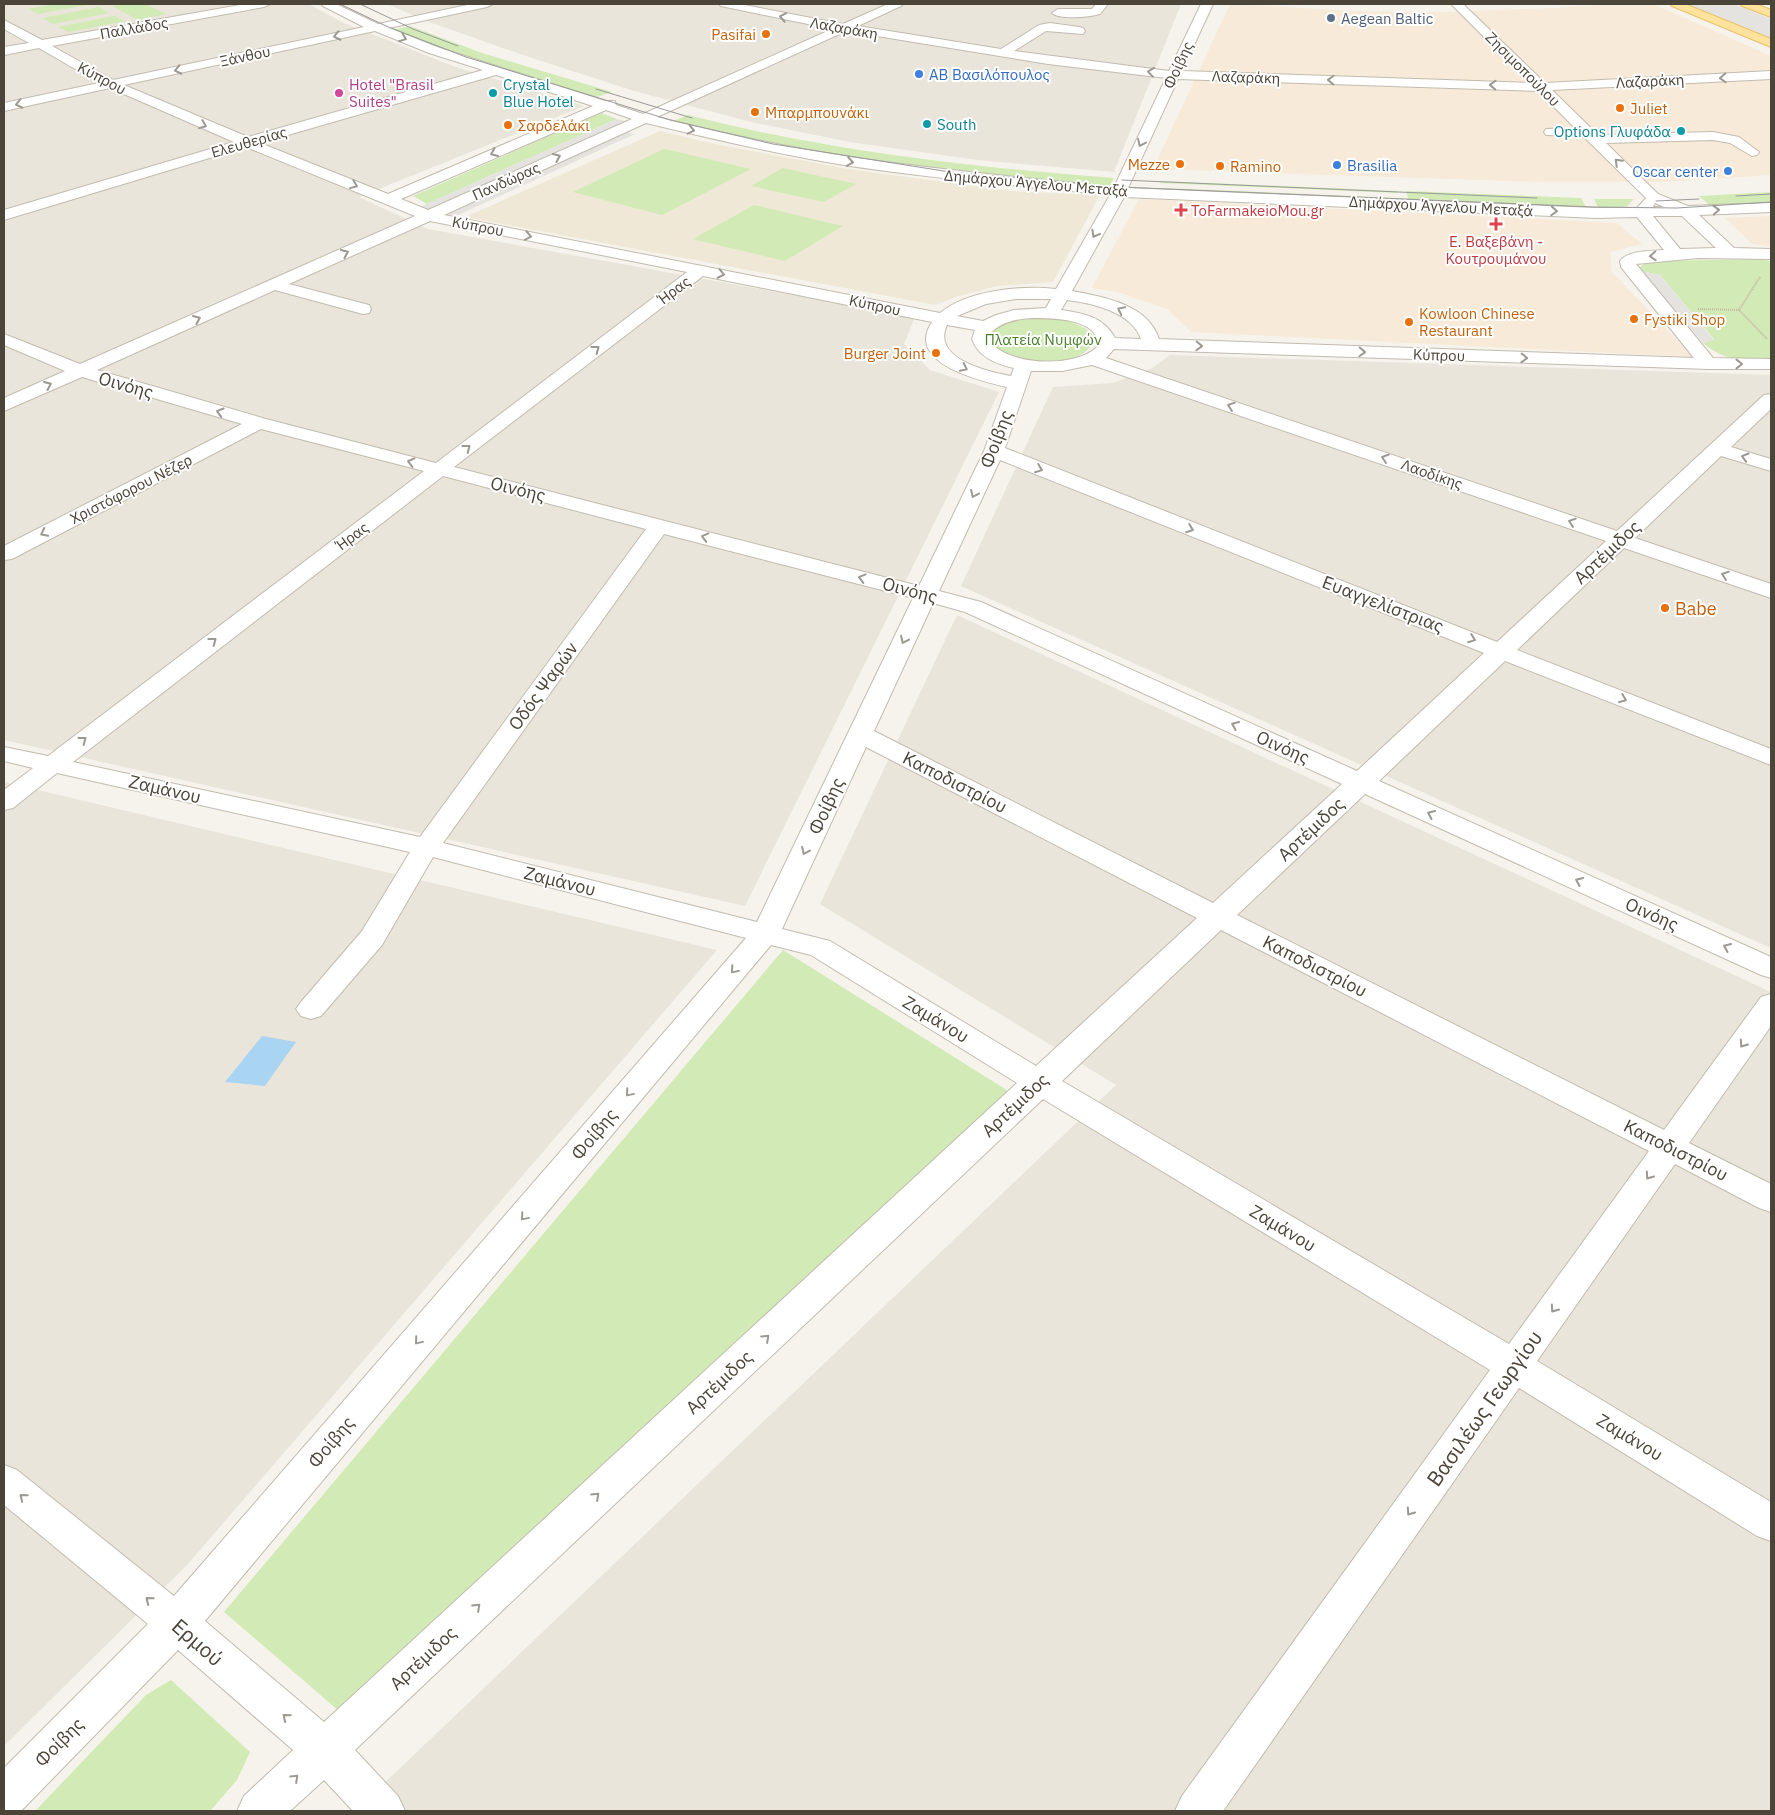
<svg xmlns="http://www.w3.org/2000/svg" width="1775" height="1815" viewBox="0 0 1775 1815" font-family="'IBM Plex Sans',sans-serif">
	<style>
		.residential { fill: #eae5da }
		.commercial { fill: #f7ead8 }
		.education { fill: #efe8d6 }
		.green { fill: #d2eab5 }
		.parking { fill: #e5e3e0 }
		.water { fill: #a9d4f2 }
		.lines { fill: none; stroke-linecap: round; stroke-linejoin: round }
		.minor-casing { stroke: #c2bbae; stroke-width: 2 }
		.major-casing { stroke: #e6c16a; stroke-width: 2 }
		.path { stroke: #c4b79f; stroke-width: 2; stroke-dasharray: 1 1; stroke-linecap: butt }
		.minor { fill: #fff; fill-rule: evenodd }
		.major { fill: #ffe39c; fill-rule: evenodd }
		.tram { stroke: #9a9a9a; stroke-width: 1 }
		.oneway { stroke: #9c9892 }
		.service-dot { fill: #5c6f8a; stroke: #fff; stroke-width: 2 }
		.food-dot { fill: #e8710a; stroke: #fff; stroke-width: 2 }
		.shop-dot { fill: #3f7fe0; stroke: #fff; stroke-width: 2 }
		.hotel-dot { fill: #d1479c; stroke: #fff; stroke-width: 2 }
		.culture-dot { fill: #0f9aa8; stroke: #fff; stroke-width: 2 }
		.health-dot { fill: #e0444e; stroke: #fff; stroke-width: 2 }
		.labels { text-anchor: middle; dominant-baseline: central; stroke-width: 4; stroke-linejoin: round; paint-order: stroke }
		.far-service-label { font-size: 15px; fill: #4e5e75; stroke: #fff; text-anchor: start }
		.far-street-label { font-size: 15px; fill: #4b4439; stroke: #fff }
		.far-food-label { font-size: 15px; fill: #c56008; stroke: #fff; text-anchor: start }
		.far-shop-label { font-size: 15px; fill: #366cbe; stroke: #fff; text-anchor: start }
		.far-hotel-label { font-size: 15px; fill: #b23c85; stroke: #fff; text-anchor: start }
		.far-culture-label { font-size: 15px; fill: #0d838f; stroke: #fff; text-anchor: start }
		.far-health-label { font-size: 15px; fill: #be3a42; stroke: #fff; text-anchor: start }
		.far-park-label { font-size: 15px; fill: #4a7f2a; stroke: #fff }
		.street-label { font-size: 18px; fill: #4b4439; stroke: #fff }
		.food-label { font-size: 18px; fill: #c56008; stroke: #fff; text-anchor: start }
		.near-street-label { font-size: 21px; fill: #4b4439; stroke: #fff }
	</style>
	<rect width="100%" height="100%" fill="#f6f3ec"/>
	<path class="residential" d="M4,4h304l36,19 109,43 131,40 -225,91 69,32 487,88 -11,27 26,26 69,22 -254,514 -741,-166z
		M387,4h794l-67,168 -137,-12 -127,-18 -99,-20 -117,-31 -114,-37 -91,-32z
		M1170,355l601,20v573l-810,-362 92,-199 60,-4 39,-15z
		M957,615l814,377v819h-1416l761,-726 -296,-181z
		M4,782l713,168 -529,614 -184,182z"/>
	<path class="commercial" d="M1230,4l128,7 83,1 113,-4 60,-4h39l118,52v119l-108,7h-120l-390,-13z
		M1139,199l478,24 25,21 -32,8 2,20 81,85 -502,-25 -24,-23 -46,-16 -29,-5z
		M1771,216v30l-19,-2 -27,-26z"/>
	<path class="education" d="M660,131l60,14 128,24 163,22 89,4 -47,87 -56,4 -38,10 -24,9 -470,-88z"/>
	<path class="green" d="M55,4h37l-54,10 -10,-5z
		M124,4h21l21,10 -28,6 -26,-14z
		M98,7l11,6 -56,11 -10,-6z
		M114,16l11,5 -56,11 -11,-5z
		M410,26l72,27 130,39 -18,6 -168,-54 -33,-14z
		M601,113l16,6 -190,85 -14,-8z
		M688,115c139,36 283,52 426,63l-5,10 -107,-10 -177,-23 -154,-33z
		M664,149l87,20 -89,46 -89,-23z
		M783,168l73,16 -32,18 -73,-16z
		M1161,181l236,10 1,2 -238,-10z
		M1166,188l234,10 1,3 -236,-10z
		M1406,191l175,7 6,11 -178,-8z
		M1771,192v11l-59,4 -13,-11z
		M1594,199h40l-11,11 -24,-1z
		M754,205l89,21 -58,35 -92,-22z
		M1758,259l13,2v99c-28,0 -45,2 -68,-17l11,-4 -54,-64 -19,-4 -2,-3 6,-5 14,-2z
		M1041,317c19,2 38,4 52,18l1,8c-20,28 -79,24 -102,0 -5,-23 33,-25 49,-26z
		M783,950l227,142 -671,619 -115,-99z
		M171,1680l79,72 -13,28 -27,31h-175l111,-116z"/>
	<path class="parking" d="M1688,4h46l37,15v19z
		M617,119l24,6 -15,7 9,2 -179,82 -36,-9z
		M1641,271l19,4 54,65 -11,3z"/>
	<path class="water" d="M262,1036l34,6 -31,44 -40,-4z"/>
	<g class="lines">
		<defs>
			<path id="minor" d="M246,4h24l-6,3 -212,39 61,34 251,-53 -41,-21 -2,-2h15l42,20 94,-20h21l-6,3 -98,21 48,19 168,54h10l1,4 27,9 189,-85 -111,-23 -2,-2h20l104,20 45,-20h15l-2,2 -43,20 143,23 38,-24 11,-2 29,4 4,1 2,3 -2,3 -37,-3 -32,20 155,20 32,-67h12l-31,67 348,12 -79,-79h12l82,79 226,-12v8l-219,11 46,45 115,-3 26,5 20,15 -2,3 -5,1 -22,-13 -17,-3 -107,3 52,51 30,12 83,-3v9l-72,3 35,33 37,1v10l-73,-1 -62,6 77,94 58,1v10h-62l-595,-20 -8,9 511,173 147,-136 7,-1v15l-40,38 40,12v12l-50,-15 -86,82 136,46v14l-147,-50 -107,102 254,99v16l-266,-104 -126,120 392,176v21l-10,-3 -396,-181 -128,121 427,215 97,-133 10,-3v32l-82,117 82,41v28l-12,-4 -84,-44 -138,197 234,141v39l-14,-5 -238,-148 -296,423h-48l7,-15 308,-426 -447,-271 -688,651 43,46 7,15h-52l-29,-31 -34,31h-53l7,-15 49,-46 -115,-100 -157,161h-17v-43l144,-144 -144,-119v-40l13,5 157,126 572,-658 -313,-81 -51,88 -61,71 -10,3 -10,-3 -5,-7 5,-7 61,-71 48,-79 -353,-79 -44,35 -9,2v-20l29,-22 -29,-7v-14l44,9 376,-285 -163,-42 -249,130 -8,1v-14l238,-122 -160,-47 -78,34v-13l61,-27 -61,-26v-11l76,30 335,-148 -169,-69 -242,73v-10l230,-68 -124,-54 -106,23v-8l95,-20 -60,-35 -35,7v-8l25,-4 -25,-14v-9l38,20zM375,31l54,22 54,17 -235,67 -124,-52zM846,31l202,33 118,14 -52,109c-88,-9 -176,-17 -264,-30 -65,-10 -129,-24 -193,-40zM496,75l97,31 -205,88 -128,-51zM1178,79l360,12 37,37 -29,1 -2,3 2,3 37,1 63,62 -9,10h-41l-468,-20zM606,110l26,9 -204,91 -27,-11zM646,123c67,16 135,32 204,43 86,13 173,20 260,29l-54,94c-35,-4 -88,1 -116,24l-496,-98zM1124,197l472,21 41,-1 27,33c-12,1 -36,0 -44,11l1,6 73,91 -535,-19c-11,-35 -56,-42 -87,-48zM1655,203l9,4h-11zM1653,216h29l34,32 -36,1zM430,221l257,51 -251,191 -170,-44 -169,-49 178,-80 88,24 6,-1 2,-4 -2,-4 -80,-21zM703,276l229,46c-28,41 49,59 75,65l-23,64 -65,135 -465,-119zM1016,299h35l-5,9 -32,2 -18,5 -13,6 -26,-5 29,-12zM1067,300c25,3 65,12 74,39l-26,-1c-11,-21 -32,-25 -54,-28zM1031,318c19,0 71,0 66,29 -22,21 -85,19 -106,-4l-1,-9c10,-12 26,-15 41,-16zM947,325l28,5 -3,9c6,18 24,25 42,29l-3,8c-23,-4 -80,-17 -64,-51zM1092,365l514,176 -109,101 -492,-194 26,-77h31zM1000,460l484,193 -127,118 -376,-169 -42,-11zM443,476l203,53 -226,308 -347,-75zM664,534l249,64 -156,324 -314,-79zM933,603l32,9 377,172 -129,119 -339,-172zM866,747l331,171 -161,148 -206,-125 -48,-12zM1221,930l428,221 -140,193 -447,-263zM771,945l40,10 206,128 -693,639 -119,-101z
				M1096,4h12l-8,10c-10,3 -41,6 -48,-1l6,-4h34z"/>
			<path id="major" d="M1670,4h15l86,35v8l-99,-41z
				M1740,4h16l15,6v7l-29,-11z"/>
		</defs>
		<use href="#minor" class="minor-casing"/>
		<use href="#major" class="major-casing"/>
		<path class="path" d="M1760,277l-21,33 28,29
			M1698,309l41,1"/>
		<use href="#minor" class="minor"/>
		<use href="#major" class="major"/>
		<path class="tram" d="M340,4l46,22 80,31 204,63 103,24 177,28 170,15 473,20 84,1 94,-6
			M360,4l53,25 45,17
			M596,89l96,29
			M1122,180l415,18
			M1736,196l35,-2
			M1656,201l43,-2"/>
	</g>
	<defs><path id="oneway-chevron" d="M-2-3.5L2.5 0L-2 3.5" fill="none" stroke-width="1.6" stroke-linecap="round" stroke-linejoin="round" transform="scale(1.25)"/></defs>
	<g class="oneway">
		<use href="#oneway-chevron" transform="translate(783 17) rotate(-169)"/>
		<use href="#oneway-chevron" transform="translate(337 36) rotate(168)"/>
		<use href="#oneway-chevron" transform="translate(403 38) rotate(21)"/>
		<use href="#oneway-chevron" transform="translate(178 70) rotate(168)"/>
		<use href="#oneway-chevron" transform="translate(1151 72) rotate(-173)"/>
		<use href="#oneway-chevron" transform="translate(1723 78) rotate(177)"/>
		<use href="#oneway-chevron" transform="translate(1331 80) rotate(-178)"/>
		<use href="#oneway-chevron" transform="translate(1493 85) rotate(-178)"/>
		<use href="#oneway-chevron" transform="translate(19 104) rotate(168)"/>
		<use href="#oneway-chevron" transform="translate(203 125) rotate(22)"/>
		<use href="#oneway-chevron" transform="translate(691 130) rotate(13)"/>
		<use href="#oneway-chevron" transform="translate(1141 143) rotate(115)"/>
		<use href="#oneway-chevron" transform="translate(494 153) rotate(156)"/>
		<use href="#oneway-chevron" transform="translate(557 157) rotate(-24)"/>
		<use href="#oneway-chevron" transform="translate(850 162) rotate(9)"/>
		<use href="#oneway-chevron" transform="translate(1618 162) rotate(-135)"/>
		<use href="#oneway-chevron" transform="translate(354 185) rotate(22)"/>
		<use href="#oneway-chevron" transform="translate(1716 210) rotate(-3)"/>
		<use href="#oneway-chevron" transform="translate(1554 211) rotate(3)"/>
		<use href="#oneway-chevron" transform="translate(1095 234) rotate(119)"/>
		<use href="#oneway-chevron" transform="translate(528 236) rotate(11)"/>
		<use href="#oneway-chevron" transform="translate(345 253) rotate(-24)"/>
		<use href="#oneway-chevron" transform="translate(1653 256) rotate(177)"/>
		<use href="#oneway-chevron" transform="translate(721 274) rotate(12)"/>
		<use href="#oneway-chevron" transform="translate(1121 310) rotate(-154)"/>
		<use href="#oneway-chevron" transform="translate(197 319) rotate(-24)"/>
		<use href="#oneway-chevron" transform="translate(1199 346) rotate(2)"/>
		<use href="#oneway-chevron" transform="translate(596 349) rotate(-37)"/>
		<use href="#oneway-chevron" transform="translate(1362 352) rotate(2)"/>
		<use href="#oneway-chevron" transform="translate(1524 358) rotate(2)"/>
		<use href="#oneway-chevron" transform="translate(1739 364)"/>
		<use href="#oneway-chevron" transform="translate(964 368) rotate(26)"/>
		<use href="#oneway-chevron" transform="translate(48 385) rotate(-24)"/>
		<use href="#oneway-chevron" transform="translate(1231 406) rotate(-161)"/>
		<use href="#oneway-chevron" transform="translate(220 412) rotate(-164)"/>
		<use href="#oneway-chevron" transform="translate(467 448) rotate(-37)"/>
		<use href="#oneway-chevron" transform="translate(1745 457) rotate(-163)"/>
		<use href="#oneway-chevron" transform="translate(1385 458) rotate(-161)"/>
		<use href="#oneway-chevron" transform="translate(411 462) rotate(-166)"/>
		<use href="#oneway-chevron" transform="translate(1039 469) rotate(21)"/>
		<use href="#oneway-chevron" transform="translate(974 494) rotate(115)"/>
		<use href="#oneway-chevron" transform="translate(1572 522) rotate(-161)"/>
		<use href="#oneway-chevron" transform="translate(1190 529) rotate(21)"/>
		<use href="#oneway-chevron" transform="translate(44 533) rotate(153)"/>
		<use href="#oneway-chevron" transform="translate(705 537) rotate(-165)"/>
		<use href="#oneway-chevron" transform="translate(1725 575) rotate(-161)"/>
		<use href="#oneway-chevron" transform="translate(862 578) rotate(-165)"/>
		<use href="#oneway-chevron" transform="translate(1472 639) rotate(21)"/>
		<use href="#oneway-chevron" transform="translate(904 640) rotate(115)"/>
		<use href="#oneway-chevron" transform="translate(213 641) rotate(-37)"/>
		<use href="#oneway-chevron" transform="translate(1623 699) rotate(22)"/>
		<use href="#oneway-chevron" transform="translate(1235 725) rotate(-156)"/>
		<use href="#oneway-chevron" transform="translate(83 740) rotate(-37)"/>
		<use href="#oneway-chevron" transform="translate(1431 814) rotate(-156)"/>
		<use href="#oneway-chevron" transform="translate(805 851) rotate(115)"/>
		<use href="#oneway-chevron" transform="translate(1579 881) rotate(-156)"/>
		<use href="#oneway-chevron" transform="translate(1727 947) rotate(-156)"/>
		<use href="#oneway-chevron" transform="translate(734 970) rotate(130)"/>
		<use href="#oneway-chevron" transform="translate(1743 1044) rotate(125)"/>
		<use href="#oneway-chevron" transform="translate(629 1093) rotate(130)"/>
		<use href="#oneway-chevron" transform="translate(1649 1176) rotate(125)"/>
		<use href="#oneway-chevron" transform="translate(524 1217) rotate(130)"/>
		<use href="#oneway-chevron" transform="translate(1554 1309) rotate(125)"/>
		<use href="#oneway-chevron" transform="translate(766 1338) rotate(-43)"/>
		<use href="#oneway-chevron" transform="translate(418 1341) rotate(130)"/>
		<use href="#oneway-chevron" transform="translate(596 1496) rotate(-43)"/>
		<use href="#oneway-chevron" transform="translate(23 1497) rotate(-141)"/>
		<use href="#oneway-chevron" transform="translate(1410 1512) rotate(125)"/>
		<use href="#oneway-chevron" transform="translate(149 1600) rotate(-141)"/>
		<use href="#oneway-chevron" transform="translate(477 1607) rotate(-43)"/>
		<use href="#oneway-chevron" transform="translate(286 1717) rotate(-140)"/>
		<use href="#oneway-chevron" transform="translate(295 1778) rotate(-43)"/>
	</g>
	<circle class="service-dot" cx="1331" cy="18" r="5"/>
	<g class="food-dot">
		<circle cx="766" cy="34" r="5"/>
		<circle cx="1620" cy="108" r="5"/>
		<circle cx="755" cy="112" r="5"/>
		<circle cx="508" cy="125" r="5"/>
		<circle cx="1180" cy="164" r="5"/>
		<circle cx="1220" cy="166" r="5"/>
		<circle cx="1634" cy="319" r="5"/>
		<circle cx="1409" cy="322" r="5"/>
		<circle cx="936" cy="353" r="5"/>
		<circle cx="1665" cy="608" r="5"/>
	</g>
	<g class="shop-dot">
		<circle cx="919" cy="74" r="5"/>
		<circle cx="1337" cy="165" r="5"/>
		<circle cx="1728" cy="171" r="5"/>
	</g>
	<circle class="hotel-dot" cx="339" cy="93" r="5"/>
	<g class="culture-dot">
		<circle cx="493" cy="93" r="5"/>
		<circle cx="927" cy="124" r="5"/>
		<circle cx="1681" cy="131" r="5"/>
	</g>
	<g class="health-dot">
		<path d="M1178.5 202.5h5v5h5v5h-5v5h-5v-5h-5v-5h5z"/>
		<path d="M1493.5 216.5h5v5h5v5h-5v5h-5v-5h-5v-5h5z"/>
	</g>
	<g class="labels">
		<g class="far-service-label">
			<text x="1341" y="18">Aegean Baltic</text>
		</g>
		<g class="far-street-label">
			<text transform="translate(134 28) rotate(-10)">Παλλάδος</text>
			<text transform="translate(844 28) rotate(10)">Λαζαράκη</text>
			<text transform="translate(245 56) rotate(-12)">Ξάνθου</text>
			<text transform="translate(1178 65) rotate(-65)">Φοίβης</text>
			<text transform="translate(1523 69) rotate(45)">Ζησιμοπούλου</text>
			<text transform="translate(1246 77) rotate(2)">Λαζαράκη</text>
			<text transform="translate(102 78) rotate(28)">Κύπρου</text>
			<text transform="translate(1650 81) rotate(-3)">Λαζαράκη</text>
			<text transform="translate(249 142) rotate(-16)">Ελευθερίας</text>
			<text transform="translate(506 181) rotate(-24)">Πανδώρας</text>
			<text transform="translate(1036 183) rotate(5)">Δημάρχου Άγγελου Μεταξά</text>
			<text transform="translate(1441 206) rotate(3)">Δημάρχου Άγγελου Μεταξά</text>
			<text transform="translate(478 226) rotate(11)">Κύπρου</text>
			<text transform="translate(674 290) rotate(-37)">Ήρας</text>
			<text transform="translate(875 305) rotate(12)">Κύπρου</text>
			<text transform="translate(1439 355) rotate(2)">Κύπρου</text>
			<text transform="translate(1432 474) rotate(19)">Λαοδίκης</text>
			<text transform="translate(131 489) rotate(-27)">Χριστόφορου Νέζερ</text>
			<text transform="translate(352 536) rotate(-37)">Ήρας</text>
		</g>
		<g class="far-food-label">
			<text x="756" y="34" text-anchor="end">Pasifai</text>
			<text x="1630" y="108">Juliet</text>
			<text x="765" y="112">Μπαρμπουνάκι</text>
			<text x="518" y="125">Σαρδελάκι</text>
			<text x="1170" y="164" text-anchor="end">Mezze</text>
			<text x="1230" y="166">Ramino</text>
			<text x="1419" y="313">Kowloon Chinese<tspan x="1419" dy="17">Restaurant</tspan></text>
			<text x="1644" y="319">Fystiki Shop</text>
			<text x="926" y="353" text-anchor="end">Burger Joint</text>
		</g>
		<g class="far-shop-label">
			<text x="929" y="74">ΑΒ Βασιλόπουλος</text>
			<text x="1347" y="165">Brasilia</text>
			<text x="1718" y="171" text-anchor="end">Oscar center</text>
		</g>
		<g class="far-hotel-label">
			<text x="349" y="84">Hotel "Brasil<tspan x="349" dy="17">Suites"</tspan></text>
		</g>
		<g class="far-culture-label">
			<text x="503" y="84">Crystal<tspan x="503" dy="17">Blue Hotel</tspan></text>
			<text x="937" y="124">South</text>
			<text x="1671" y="131" text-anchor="end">Options Γλυφάδα</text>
		</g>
		<g class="far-health-label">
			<text x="1191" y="210">ToFarmakeioMou.gr</text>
			<text x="1496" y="241" text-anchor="middle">Ε. Βαξεβάνη -<tspan x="1496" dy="17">Κουτρουμάνου</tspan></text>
		</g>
		<g class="far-park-label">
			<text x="1043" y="339">Πλατεία Νυμφών</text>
		</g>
		<g class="street-label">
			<text transform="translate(126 385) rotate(16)">Οινόης</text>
			<text transform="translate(996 439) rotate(-69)">Φοίβης</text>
			<text transform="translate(518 489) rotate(14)">Οινόης</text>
			<text transform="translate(1607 552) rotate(-43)">Αρτέμιδος</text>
			<text transform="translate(910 590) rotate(15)">Οινόης</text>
			<text transform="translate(1383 604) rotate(21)">Ευαγγελίστριας</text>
			<text transform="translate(543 686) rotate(-54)">Οδóς Ψαρών</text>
			<text transform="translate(1283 747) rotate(24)">Οινόης</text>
			<text transform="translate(955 782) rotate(27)">Καποδιστρίου</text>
			<text transform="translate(165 789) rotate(13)">Ζαμάνου</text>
			<text transform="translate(826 806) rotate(-65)">Φοίβης</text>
			<text transform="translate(1311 829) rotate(-43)">Αρτέμιδος</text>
			<text transform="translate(560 881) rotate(14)">Ζαμάνου</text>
			<text transform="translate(1652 914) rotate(24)">Οινόης</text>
			<text transform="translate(1315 966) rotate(27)">Καποδιστρίου</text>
			<text transform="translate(936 1019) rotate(31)">Ζαμάνου</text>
			<text transform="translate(1015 1105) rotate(-43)">Αρτέμιδος</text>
			<text transform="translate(594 1134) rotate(-50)">Φοίβης</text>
			<text transform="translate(1676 1150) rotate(27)">Καποδιστρίου</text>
			<text transform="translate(1283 1228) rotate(31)">Ζαμάνου</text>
			<text transform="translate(719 1382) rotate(-43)">Αρτέμιδος</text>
			<text transform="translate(1630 1437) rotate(31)">Ζαμάνου</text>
			<text transform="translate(331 1442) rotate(-50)">Φοίβης</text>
			<text transform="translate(423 1658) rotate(-43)">Αρτέμιδος</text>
			<text transform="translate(59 1742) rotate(-45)">Φοίβης</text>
		</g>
		<g class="food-label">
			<text x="1675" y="608">Babe</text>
		</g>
		<g class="near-street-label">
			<text transform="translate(1484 1408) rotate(-55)">Βασιλέως Γεωργίου</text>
			<text transform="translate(198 1642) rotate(41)">Ερμού</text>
		</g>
	</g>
	<rect width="1775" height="1815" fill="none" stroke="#4b4439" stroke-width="10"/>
</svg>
